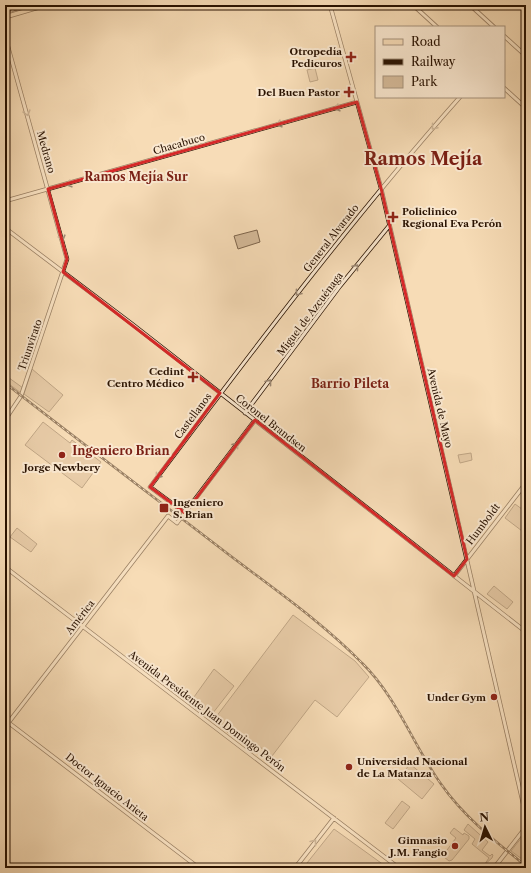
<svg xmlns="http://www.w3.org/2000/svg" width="531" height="873" viewBox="0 0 531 873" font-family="'Libre Caslon Text',serif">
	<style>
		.green { fill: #d4b998; stroke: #7e654c }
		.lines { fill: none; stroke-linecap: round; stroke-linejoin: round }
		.secondary-casing { stroke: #281100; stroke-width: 4.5 }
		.primary-casing { stroke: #281100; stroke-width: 5 }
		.secondary { stroke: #fae8d0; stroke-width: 3 }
		.primary { stroke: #f7dcb7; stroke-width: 3.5 }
		.rail-casing { stroke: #281100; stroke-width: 2.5 }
		.rail { stroke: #fae8d0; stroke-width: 1; stroke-dasharray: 3; stroke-linecap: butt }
		.oneway { stroke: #9c8772 }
		.marked { fill: none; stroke: #d62828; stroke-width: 3; stroke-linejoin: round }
		.poi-dot { fill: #8f2418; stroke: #fae8d0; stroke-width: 1.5 }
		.labels { text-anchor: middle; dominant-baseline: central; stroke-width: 4; stroke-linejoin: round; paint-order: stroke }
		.poi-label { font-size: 10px; font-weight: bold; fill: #281100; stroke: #fae8d0; text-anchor: end }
		.street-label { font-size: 10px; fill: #281100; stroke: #fae8d0 }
		.quarter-label { font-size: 12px; font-weight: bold; fill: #7a1f14; stroke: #fae8d0 }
		.town-label { font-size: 18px; font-weight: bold; fill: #7a1f14; stroke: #fae8d0 }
	</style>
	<rect width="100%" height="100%" fill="#f7dcb7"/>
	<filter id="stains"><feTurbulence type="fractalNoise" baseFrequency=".005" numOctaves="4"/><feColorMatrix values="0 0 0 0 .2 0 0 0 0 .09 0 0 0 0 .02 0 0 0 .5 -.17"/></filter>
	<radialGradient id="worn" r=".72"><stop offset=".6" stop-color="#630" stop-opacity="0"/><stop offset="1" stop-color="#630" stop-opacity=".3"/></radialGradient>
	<path class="green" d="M315,68l3,12 -8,2 -3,-12z
		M257,230l3,12 -22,7 -4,-13z
		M32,369l31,26 -14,17 -25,-18z
		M5,375l18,13 -2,5 -16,-12z
		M43,422l27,21 2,-3 29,22 -19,26 -57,-43z
		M471,453l1,7 -12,3 -2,-8z
		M515,504l11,8v22l-21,-16z
		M17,528l20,16 -6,8 -21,-15z
		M494,586l19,16 -6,7 -20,-15z
		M293,615l62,46 14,16 -32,40 -22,-17 -43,56 -28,-21 -5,6 -26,-20z
		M214,669l20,17 -25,32 -20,-14z
		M410,764l24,20 -12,15 -24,-20z
		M402,801l8,6 -17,22 -8,-6z
		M468,824l20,18 -6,8 8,6 2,-2 1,1 -1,3 -8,7 5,-7 -17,-14 3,-5 -11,-9z
		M454,828l9,7 1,-2 5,3v3l-17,21 -3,1 -5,-4 1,-2 -1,-1 12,-16 -6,-5z
		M334,829l54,39h-85z
		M526,832v30l-15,-11z"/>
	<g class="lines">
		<defs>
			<path id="secondary" d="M330,5l51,183 145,628
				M413,5l24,22
				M470,5l24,22
				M5,36l62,223 -46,137 -16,24
				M504,36l22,20
				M504,88l22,20
				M5,201l352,-99
				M5,228l127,96 394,308
				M245,413l95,-127 49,-60
				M185,513l-35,-26c100,-133 200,-266 310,-390
				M5,567l394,301
				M454,576l72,-93
				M5,720l194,148
				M5,727l163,-211 9,7 78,-103
				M295,868l39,-50
				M494,868l32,-41"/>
			<path id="primary" d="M5,17l41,-12"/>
		</defs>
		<use href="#secondary" class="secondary-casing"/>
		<use href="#primary" class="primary-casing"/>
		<use href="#secondary" class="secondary"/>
		<use href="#primary" class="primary"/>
		<defs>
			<path id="rail" d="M5,13l26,-8
				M5,383c74,58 149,114 223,171 46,35 94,68 134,109 35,34 51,82 79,121 23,33 54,57 85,82"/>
		</defs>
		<use href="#rail" class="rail-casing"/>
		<use href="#rail" class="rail"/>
	</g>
	<defs><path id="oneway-chevron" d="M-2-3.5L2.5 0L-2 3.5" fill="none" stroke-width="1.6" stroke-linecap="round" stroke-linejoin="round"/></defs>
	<g class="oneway">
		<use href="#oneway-chevron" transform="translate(337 108) rotate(164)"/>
		<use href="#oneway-chevron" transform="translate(27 113) rotate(74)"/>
		<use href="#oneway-chevron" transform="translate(279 124) rotate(164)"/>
		<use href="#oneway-chevron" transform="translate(434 127) rotate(130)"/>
		<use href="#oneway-chevron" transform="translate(69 184) rotate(164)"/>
		<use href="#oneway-chevron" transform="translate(62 238) rotate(75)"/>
		<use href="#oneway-chevron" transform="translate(356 267) rotate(-51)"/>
		<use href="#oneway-chevron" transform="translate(298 293) rotate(128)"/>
		<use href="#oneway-chevron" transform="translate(269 382) rotate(-52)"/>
		<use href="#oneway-chevron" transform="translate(236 445) rotate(-53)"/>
		<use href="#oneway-chevron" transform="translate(158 476) rotate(127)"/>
		<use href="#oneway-chevron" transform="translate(314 842) rotate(-52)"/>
	</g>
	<path d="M0 0H531V873H0ZM357,102l24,86 86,371 -13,17 -199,-156 -70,93 -35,-26 70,-94 -157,-121 4,-13 -19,-70z" fill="#f7dcb7" fill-opacity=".55" fill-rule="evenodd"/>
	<path class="marked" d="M357,102l24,86 86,371 -13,17 -199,-156 -70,93 -35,-26 70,-94 -157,-121 4,-13 -19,-70z"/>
	<g class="poi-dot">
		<path d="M349 51h4v4h4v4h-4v4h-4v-4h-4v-4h4z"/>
		<path d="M347 86h4v4h4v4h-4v4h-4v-4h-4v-4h4z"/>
		<path d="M391 211h4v4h4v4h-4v4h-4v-4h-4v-4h4z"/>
		<path d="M191 371h4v4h4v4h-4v4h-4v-4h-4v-4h4z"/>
		<circle cx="62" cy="455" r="4"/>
		<rect x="159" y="503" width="10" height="10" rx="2"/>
		<circle cx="494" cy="697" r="4"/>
		<circle cx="349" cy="767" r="4"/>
		<circle cx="455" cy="846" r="4"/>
	</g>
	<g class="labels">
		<g class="poi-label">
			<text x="342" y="51">Otropedía<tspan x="342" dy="12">Pedicuros</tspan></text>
			<text x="340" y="92">Del Buen Pastor</text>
			<text x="402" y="211" text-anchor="start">Policlinico<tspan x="402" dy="12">Regional Eva Perón</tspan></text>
			<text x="184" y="371">Cedint<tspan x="184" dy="12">Centro Médico</tspan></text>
			<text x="62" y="467" text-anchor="middle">Jorge Newbery</text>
			<text x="173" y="502" text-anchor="start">Ingeniero<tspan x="173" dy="12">S. Brian</tspan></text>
			<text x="486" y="697">Under Gym</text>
			<text x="357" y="761" text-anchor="start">Universidad Nacional<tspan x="357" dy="12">de La Matanza</tspan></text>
			<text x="447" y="840">Gimnasio<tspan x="447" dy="12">J.M. Fangio</tspan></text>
		</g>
		<g class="street-label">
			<text transform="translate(179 144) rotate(-16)">Chacabuco</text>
			<text transform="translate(46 152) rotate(74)">Medrano</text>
			<text transform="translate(331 238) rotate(-52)">General Alvarado</text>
			<text transform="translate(310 314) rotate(-53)">Miguel de Azcuénaga</text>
			<text transform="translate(30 345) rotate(-71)">Triunvirato</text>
			<text transform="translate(440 408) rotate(77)">Avenida de Mayo</text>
			<text transform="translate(193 416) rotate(-53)">Castellanos</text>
			<text transform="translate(271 423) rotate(38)">Coronel Brandsen</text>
			<text transform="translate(483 524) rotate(-53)">Humboldt</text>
			<text transform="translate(80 617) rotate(-52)">América</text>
			<text transform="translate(207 711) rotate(37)">Avenida Presidente Juan Domingo Perón</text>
			<text transform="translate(107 787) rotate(38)">Doctor Ignacio Arieta</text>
		</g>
		<g class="quarter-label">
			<text x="136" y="176">Ramos Mejía Sur</text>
			<text x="350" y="383">Barrio Pileta</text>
			<text x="121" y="450">Ingeniero Brian</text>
		</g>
		<g class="town-label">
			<text x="423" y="159">Ramos Mejía</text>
		</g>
	</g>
	<rect width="531" height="873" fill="none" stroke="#f7dcb7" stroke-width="20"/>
	<rect x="6" y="6" width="519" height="861" fill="none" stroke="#281100" stroke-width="2"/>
	<rect x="10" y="10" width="511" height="853" fill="none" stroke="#281100"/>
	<rect x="375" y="26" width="130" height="72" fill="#fae8d0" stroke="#a6927d"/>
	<rect x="383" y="39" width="20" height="6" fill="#f7dcb7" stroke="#a6927d"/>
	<text x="411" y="46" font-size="12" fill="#281100">Road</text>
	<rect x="383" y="59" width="20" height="6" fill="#281100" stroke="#a6927d"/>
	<text x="411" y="66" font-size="12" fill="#281100">Railway</text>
	<rect x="383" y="76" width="20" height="12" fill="#d4b998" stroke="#a6927d"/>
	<text x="411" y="86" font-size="12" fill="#281100">Park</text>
	<g transform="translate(485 827) rotate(355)" stroke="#fae8d0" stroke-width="3" paint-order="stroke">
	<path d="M0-3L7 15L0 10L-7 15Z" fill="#281100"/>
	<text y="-6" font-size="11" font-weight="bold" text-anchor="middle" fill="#281100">N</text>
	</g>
	<rect width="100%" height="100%" filter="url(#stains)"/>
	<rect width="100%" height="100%" fill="url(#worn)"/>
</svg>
